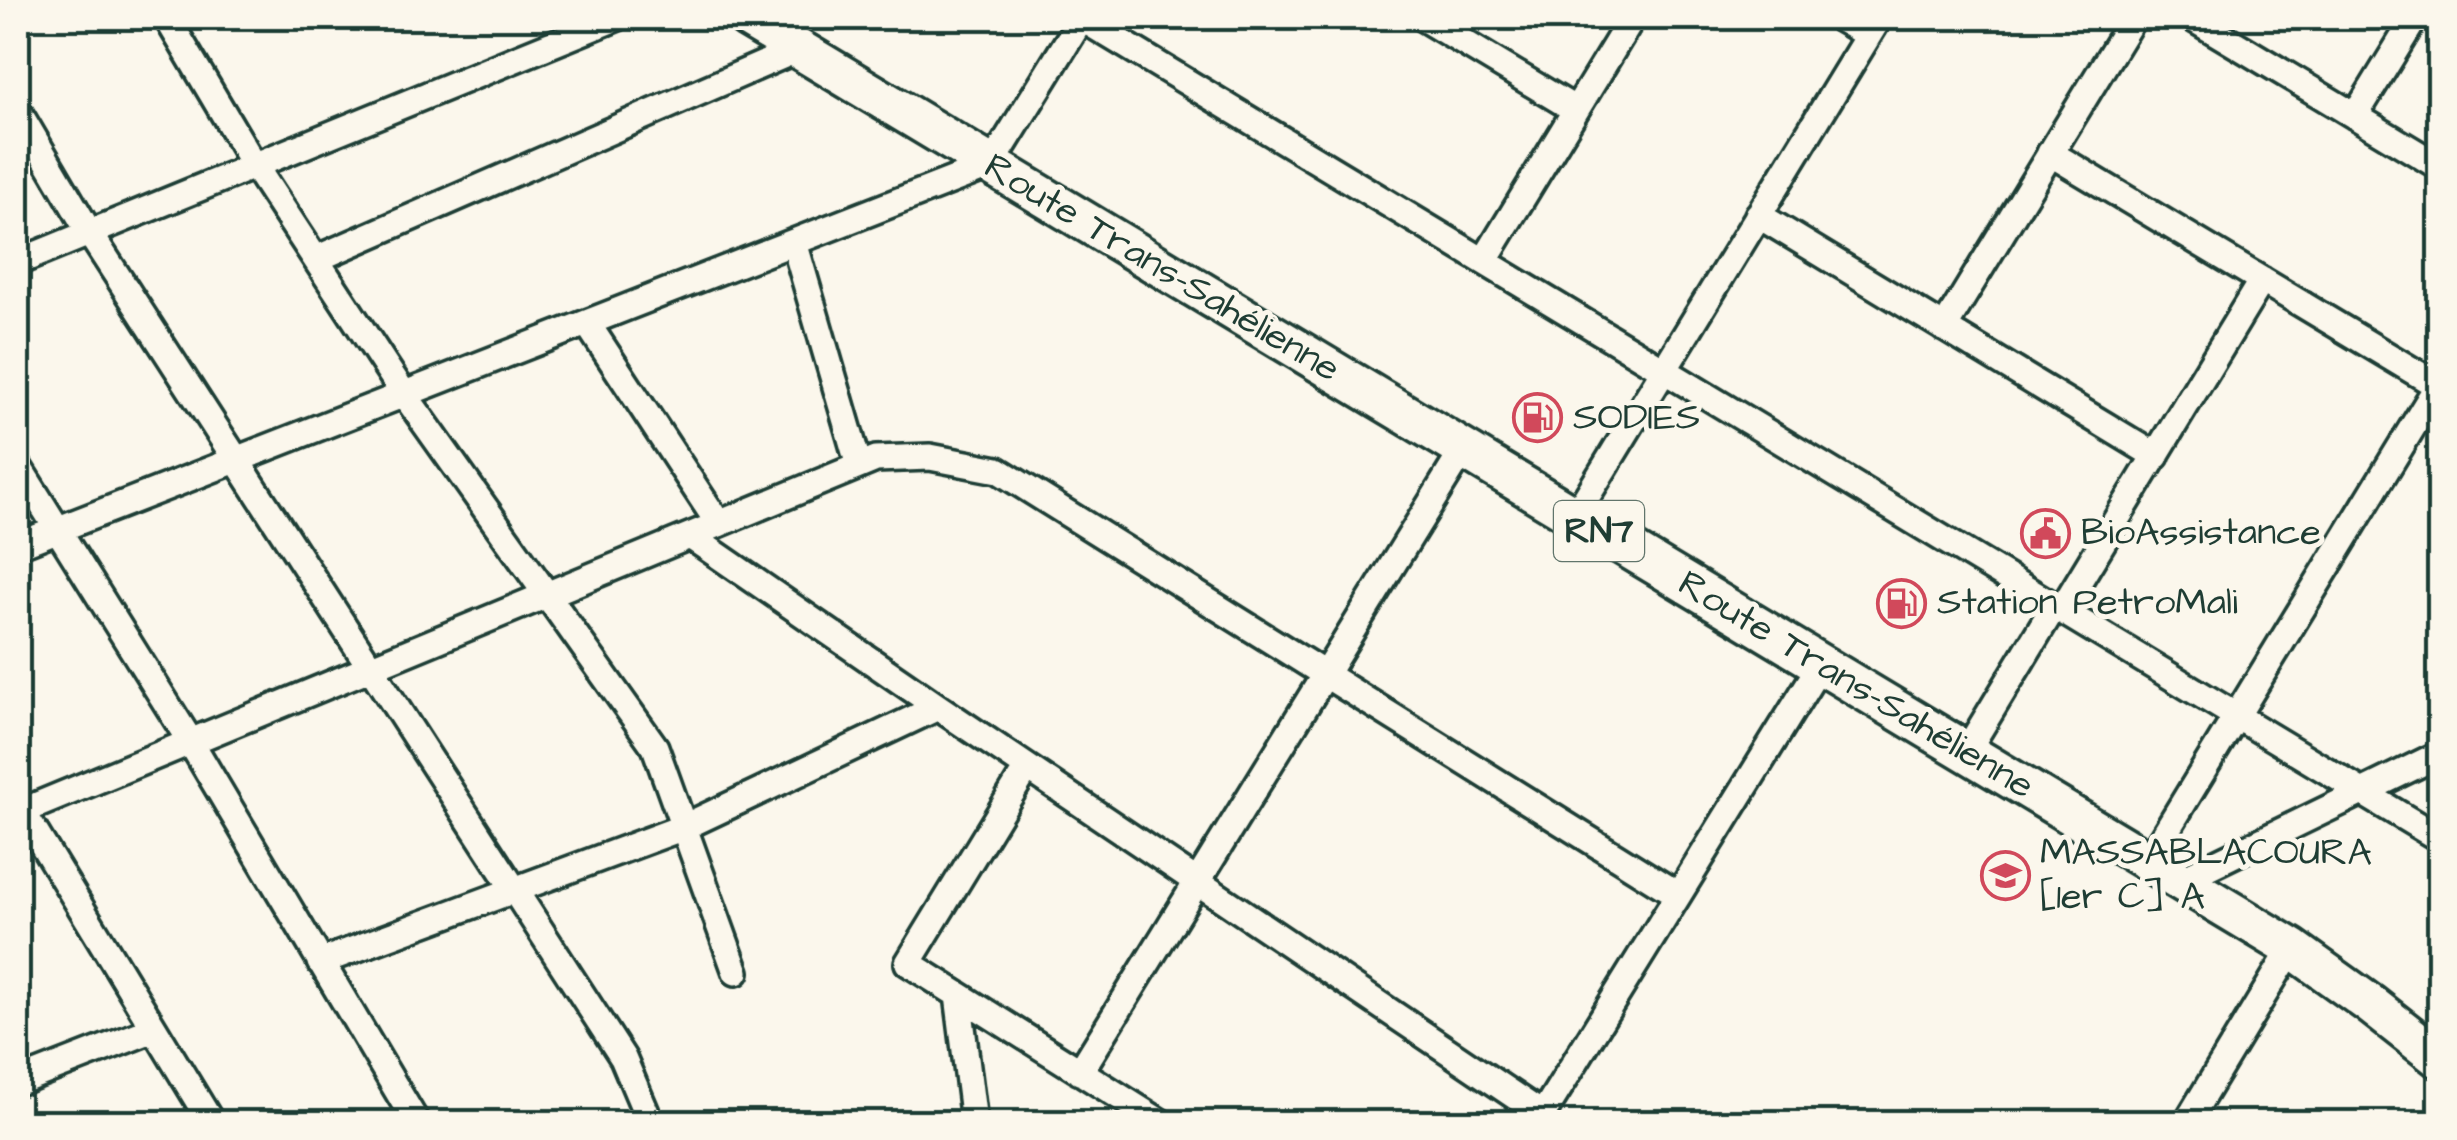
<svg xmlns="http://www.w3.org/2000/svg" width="2457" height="1140" viewBox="0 0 2457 1140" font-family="'Architects Daughter',sans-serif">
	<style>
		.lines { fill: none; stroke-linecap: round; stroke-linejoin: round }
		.minor-casing { stroke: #1f3d34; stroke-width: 32 }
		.highway-casing { stroke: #1f3d34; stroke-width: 45 }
		.minor { stroke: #fbf7ec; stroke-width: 25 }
		.highway { stroke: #fbf7ec; stroke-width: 38 }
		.labels { text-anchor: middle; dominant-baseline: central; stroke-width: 10; stroke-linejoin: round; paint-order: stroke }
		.shield { fill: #fbf7ec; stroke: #61756b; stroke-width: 2.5 }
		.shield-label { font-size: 35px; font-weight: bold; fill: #1f3d34 }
		.street-label { font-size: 38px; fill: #1f3d34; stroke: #fbf7ec }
		.poi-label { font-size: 38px; fill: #1f3d34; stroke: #fbf7ec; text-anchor: start }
	</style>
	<rect width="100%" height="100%" fill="#fbf7ec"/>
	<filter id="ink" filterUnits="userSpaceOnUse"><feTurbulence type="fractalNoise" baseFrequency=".01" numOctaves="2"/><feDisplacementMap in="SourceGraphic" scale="20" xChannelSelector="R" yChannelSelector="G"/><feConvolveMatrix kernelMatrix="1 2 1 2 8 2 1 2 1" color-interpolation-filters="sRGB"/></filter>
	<g filter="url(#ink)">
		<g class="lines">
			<defs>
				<path id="minor" d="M167,18l87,147 150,229 251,353 81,225
					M1081,18l1359,821
					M1423,18l153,92
					M1839,18l29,17
					M2192,18l248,149
					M18,111l71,121 534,826 27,64
					M2355,116l60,-98
					M2050,153l390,234
					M1758,215l398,241
					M794,242l65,224
					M316,259l482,-210
					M1484,261l148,-243
					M18,262l598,-244
					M587,323l132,201
					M1944,328l189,-310
					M18,466l172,275 226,381
					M1575,516l304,-498
					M690,536l248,171 605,408
					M18,545l973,-380 91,-147
					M2062,609l200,-329
					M1966,752l89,-147
					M1027,768l-119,195 252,159
					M18,804l193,318
					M18,813l858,-354 54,-2 68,13 680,425
					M2148,861l292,-479
					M2179,881l261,-127
					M320,962l364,-135 254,-120
					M958,995l16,127
					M1080,1072l384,-623
					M18,1082l136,-53
					M1538,1122l283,-458
					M2187,1122l105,-174"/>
				<path id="highway" d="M747,18l1545,930 78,56 70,55"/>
			</defs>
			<use href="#minor" class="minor-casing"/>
			<use href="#highway" class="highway-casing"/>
			<use href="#minor" class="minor"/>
			<use href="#highway" class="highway"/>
		</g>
	</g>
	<defs>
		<symbol id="fuel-ring" viewBox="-11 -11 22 22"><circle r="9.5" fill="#fbf7ec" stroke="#d1495b" stroke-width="1.5"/><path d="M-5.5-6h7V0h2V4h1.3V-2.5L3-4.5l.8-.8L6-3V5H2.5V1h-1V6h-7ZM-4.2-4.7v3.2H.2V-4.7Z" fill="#d1495b"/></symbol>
		<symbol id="civic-ring" viewBox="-11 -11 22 22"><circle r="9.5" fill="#fbf7ec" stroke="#d1495b" stroke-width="1.5"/><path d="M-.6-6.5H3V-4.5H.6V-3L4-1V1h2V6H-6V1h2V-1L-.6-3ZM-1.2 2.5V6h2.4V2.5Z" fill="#d1495b"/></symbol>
		<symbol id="school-ring" viewBox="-11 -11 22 22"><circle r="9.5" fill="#fbf7ec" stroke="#d1495b" stroke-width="1.5"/><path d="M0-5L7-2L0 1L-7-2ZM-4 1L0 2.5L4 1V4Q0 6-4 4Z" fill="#d1495b"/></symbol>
	</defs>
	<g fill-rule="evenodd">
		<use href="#fuel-ring" x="1510" y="390" width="55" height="55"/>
		<use href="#civic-ring" x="2018" y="506" width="55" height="55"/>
		<use href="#fuel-ring" x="1874" y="576" width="55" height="55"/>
		<use href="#school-ring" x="1978" y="848" width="55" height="55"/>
	</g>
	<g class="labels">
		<rect class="shield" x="1554" y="501" width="90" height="60" rx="8"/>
		<g class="shield-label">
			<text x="1599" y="531">RN7</text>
		</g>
		<g class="street-label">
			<text transform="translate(1162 268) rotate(31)">Route Trans-Sahélienne</text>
			<text transform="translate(1856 685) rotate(31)">Route Trans-Sahélienne</text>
		</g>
		<g class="poi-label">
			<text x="1573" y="418">SODIES</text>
			<text x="2081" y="533">BioAssistance</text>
			<text x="1937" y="603">Station PetroMali</text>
			<text x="2040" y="853">MASSABLACOURA<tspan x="2040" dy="44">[1er C] A</tspan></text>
		</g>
	</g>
	<rect width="2457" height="1140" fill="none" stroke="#fbf7ec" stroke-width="60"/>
	<rect x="30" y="30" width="2397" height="1080" fill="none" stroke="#1f3d34" stroke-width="4" filter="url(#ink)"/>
</svg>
